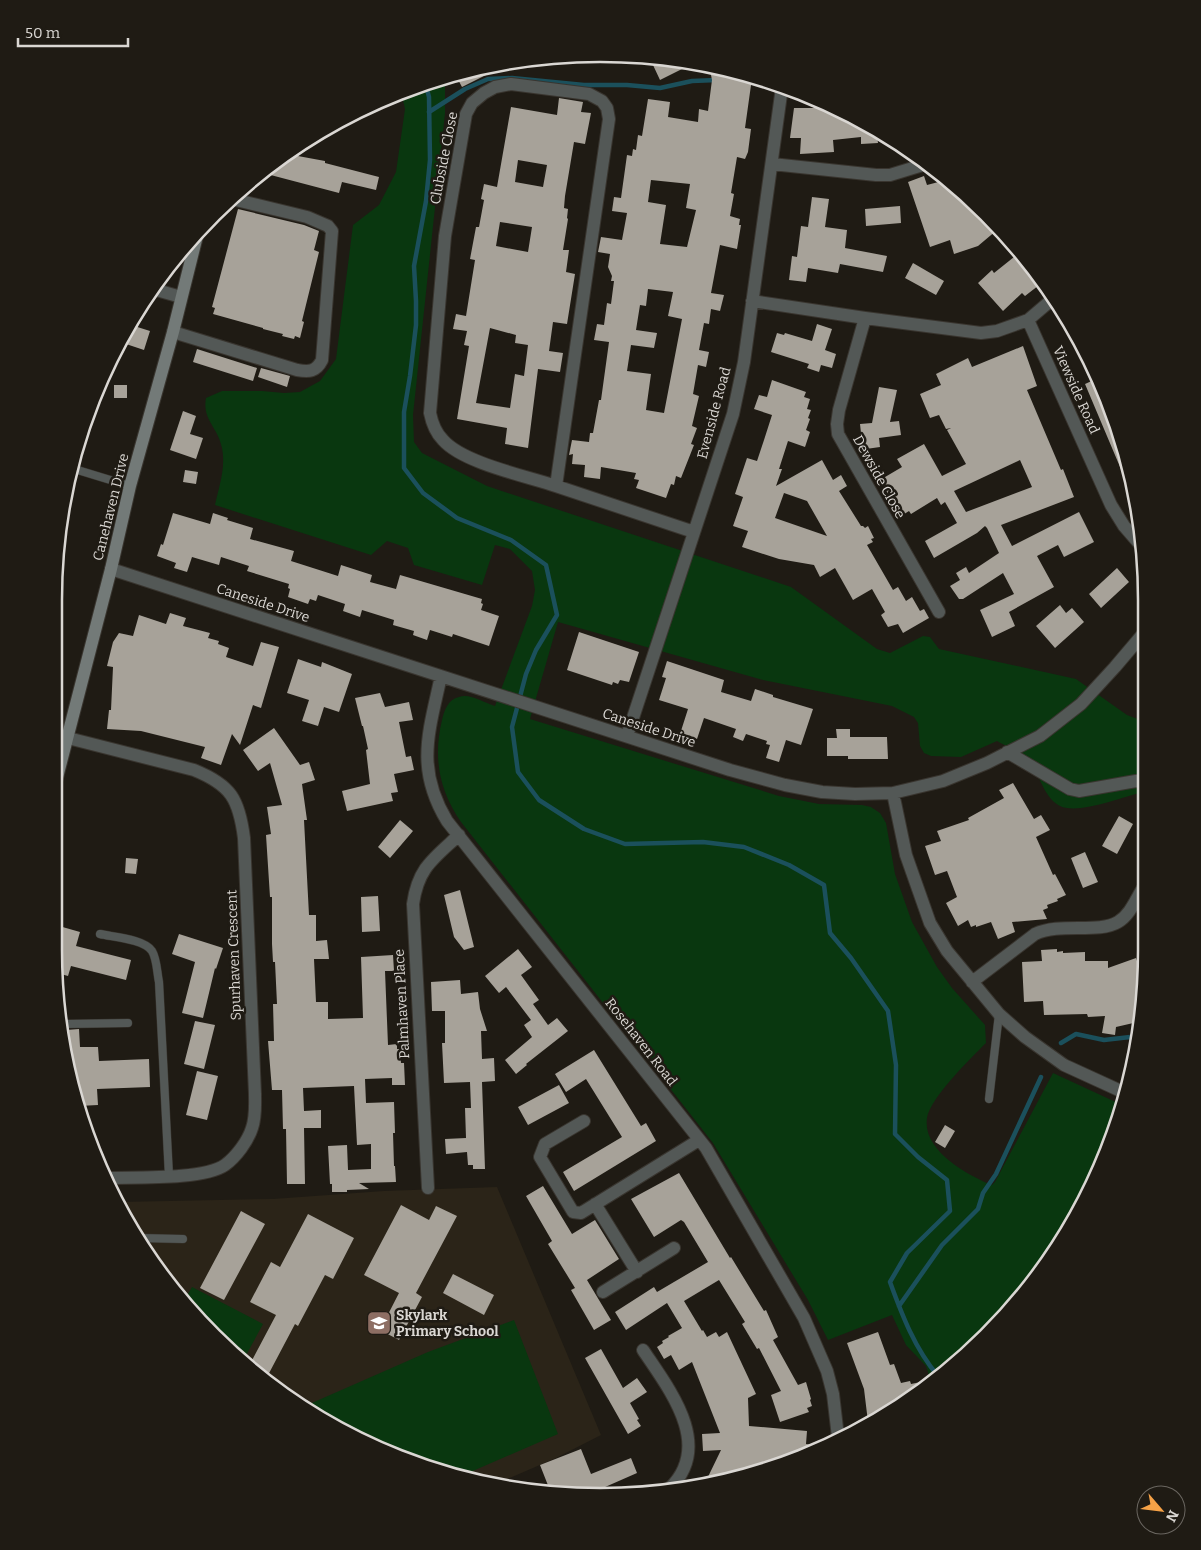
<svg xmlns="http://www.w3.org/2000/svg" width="1201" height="1550" viewBox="0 0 1201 1550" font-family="Bitter,serif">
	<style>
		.built { fill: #2b2418 }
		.green { fill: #09370f }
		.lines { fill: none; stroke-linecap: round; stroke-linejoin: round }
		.stream { stroke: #1b505c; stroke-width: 4.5 }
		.building { fill: #a7a299; fill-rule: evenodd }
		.lane-casing { stroke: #39352f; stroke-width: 9 }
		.street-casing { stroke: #39352f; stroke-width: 14 }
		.secondary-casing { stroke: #39352f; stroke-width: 14 }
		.lane { stroke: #535856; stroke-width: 8 }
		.street { stroke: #535856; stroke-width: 12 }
		.secondary { stroke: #737a78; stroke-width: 12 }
		.labels { text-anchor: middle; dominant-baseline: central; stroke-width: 5; stroke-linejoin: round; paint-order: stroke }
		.street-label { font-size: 14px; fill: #dad7d3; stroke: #1f1b14 }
		.poi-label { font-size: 14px; font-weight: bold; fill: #dad7d3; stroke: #1f1b14; text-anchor: start }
		.rim { fill: none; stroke: #dad7d3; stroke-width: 2.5 }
	</style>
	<rect width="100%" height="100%" fill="#1f1b14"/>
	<path class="built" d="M497,1187l104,248 -45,23 -60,26 -37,-6 -132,-55 -113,-87 -87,-113 -8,-21 154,-3 111,-8z"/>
	<path class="green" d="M445,79v34l-32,302 1,27 8,11 65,33 304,101 86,62 13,4 33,-17 7,1 9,12 137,30 51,36 16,6v71c-20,5 -56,19 -76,16 -22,-3 -26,-32 -37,-46 -6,-7 -24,-16 -33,-21l-36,16 -30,-1 -7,-3 -4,-7 -2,-23 -4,-6 -22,-11 -129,-26 -205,-58 -28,97 249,77 40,8 43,1 9,2 9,6 6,10 9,51 17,48 25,45 15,21 33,37 1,18c-15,15 -56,55 -59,75 -5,32 40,57 65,67l3,-3 58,-109 67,31 -14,54 -51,95 -68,83 -56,46 -5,-16 -20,-21 -14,-30 -64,25 -20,-40 -95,-157 -252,-321c-22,-32 -28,-64 -19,-102 2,-9 6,-21 17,-23 11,-4 25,6 36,9l37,-100 3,-16 -3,-19 -22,-22 -15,-4 -13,40 -68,-20 -6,-17 -21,-7 -16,14 -156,-50c4,-18 11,-38 7,-57 -4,-21 -20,-28 -16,-50l16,-7h40l22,2 16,-1 20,-11 16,-22 17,-134 26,-20 17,-33 9,-63 -2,-9 -6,-6z
		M192,1287l71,37 -19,35 -30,-23 -29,-37z
		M514,1320l44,114 -99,43 -132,-54 -22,-17 123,-54z"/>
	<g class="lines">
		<path class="stream" d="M426,85l3,12 1,63 -4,41 -12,65 2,35v24l-6,51 -6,36v56l19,25 34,25 54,22 35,25 11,50 -21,35 -10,24 -14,53 6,45 21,28 45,29 41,15 78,-2 41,5 45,18 35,20 6,48 21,25 37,53 8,54 -1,69 23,23 29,23 3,31 -43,42 -17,29c12,33 25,67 48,94
			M429,112l36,-23 23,-10 24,-1 72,7h43l33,3 32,-7 25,-1
			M1061,1043l15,-9 28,6 35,-4
			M899,1306l43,-61 36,-36 5,-16 13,-19 45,-97"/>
	</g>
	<path class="building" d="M663,60h1l30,3 -34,17 -7,-15z
		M493,64l3,6 -34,17 -6,-11z
		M709,65l43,13 -7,50 6,1 -3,23 -3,7 -8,-2 -6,36 3,1 -4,22 10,3 -1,6h2l-4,24 -17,-4 -9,48 13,2 -4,16 -9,-2 -2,15 -5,-1 -5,27 10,2 -3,15 -8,-2 -5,29 6,2 -7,30 5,2 -6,16 3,1 -13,33 -5,-2 -2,9 -3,-1 -5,14 -30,-10 3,-8 -5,-1 2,-6 -35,-6 -1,12 -16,-2 1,-12 -13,-1 1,-10 -4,1 3,-15 17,2 1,-9h3l6,-33h2l8,-58 -15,-2 3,-16 7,1 3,-22 4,1 3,-23h-3l1,-5 -4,-9 2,-13 -12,-2 3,-15 21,3 5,-27 -15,-2 2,-14 7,1 6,-43 5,1 1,-7 3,1 2,-15 4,1 6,-37 22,3 -2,15 30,5 1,-13 9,2 4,-31zM651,180l39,4 -4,24 10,2 -9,37 -27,-3 6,-39 -18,-3zM648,289l25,3 -5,24 14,3 -18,94 -18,-3 5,-36 -24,-3 4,-26 23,3 3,-15 -21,-3 4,-25 6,1z
		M559,98l24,4 -2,10 10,1 -6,31 -11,-2 -9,54 -1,12 4,1 -1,9 1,1 -5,31h6l-3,22 9,2 -8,50 -14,-2 -4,29 14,2 -3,19 -22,-3 -10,79 -23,-4 2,-16 -50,-9 12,-73 -5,-1 3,-14 -14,-2 3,-15 10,2 9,-56 -5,-1 6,-32h3l5,-27 -3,-1 3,-15 13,3 14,-80 46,8zM518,160l29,5 -4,22 -28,-5zM500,222l32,5 -4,25 -32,-6zM490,328l26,7 -1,8 13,2 -4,31 -9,-2 -5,34 -34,-5z
		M794,108h39l51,27 -7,1 1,7 -17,1v-7l-28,3 1,12 -34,2 1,-16h-11z
		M287,154l38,7v2l54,14 -3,13 -34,-8 -3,11 -76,-20z
		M924,176l3,9 19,-5 41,34 7,9 3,7 -19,16 -24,8 -4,-14 -20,7 -22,-65z
		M812,197l17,2 -4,28 22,3 -2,18 42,8 -4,16 -43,-8 -2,9 -30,-5 -2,14 -17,-2 3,-24 5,1 4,-31 7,1z
		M900,206l1,17 -35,3 -1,-17z
		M238,209l66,16 15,6 -5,19 5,2 -17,69 2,1 -4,16 -5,-2 -1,3 -12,-3 1,-2 -20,-5v-1l-50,-14 2,-6 -3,-1z
		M1019,253l24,29 -18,14 -3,-3 -19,18 -25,-28 14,-13 2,3z
		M913,263l31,18 -8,14 -31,-17z
		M817,324l15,5 -7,21 11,4 -4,14 -11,-3 -2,7 -12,-4 2,-4 -38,-12 6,-19 7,2 1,-2 27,8z
		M131,325l19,6 -6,19 -24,-8z
		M1023,346l14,40 -10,4 34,80 2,-1 11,28 -73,28 11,21 67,-34 15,30 -30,15 -6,-12 -21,11 17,31 -45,25 6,14 -23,11 -12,-27 34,-16 -11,-21 -40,26h-4l-9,-13 10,-6 -4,-7 10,-6 3,6 30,-20 -12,-25 -2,-2 -8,7 -43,25 -9,-17 32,-18 -12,-21 -4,3 -4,-7 -26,16 -2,-3 -8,5 -21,-36 22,-13 -5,-8 27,-15 18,32 24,-12 -19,-34 4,-2 -5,1 -7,-14 -9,3 -10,-24 21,-9 -5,-11 32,-16 4,9zM1020,460l12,27 -66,25 -12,-21z
		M197,349l60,19 -4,13 -60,-19z
		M261,368l29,8 -3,11 -29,-10z
		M1096,379l22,45 11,48 -6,2 -38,-90z
		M772,380l34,12 -2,5 6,2 -3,10 4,1 -3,8 2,1 -4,11 4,2 -5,15 -17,-6 -9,28h3l-6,17 46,-26 11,20 8,-5 6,11 -8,5 22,35h2l2,2 3,-2 6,12 -3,1 2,3 -6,3 26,45 5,-3 8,14 6,-4 8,14 4,-2 5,9 -26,15 -5,-9 -10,3 -7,-12 4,-3 -13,-23 -19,11 -18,-32 -15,9 -6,-12 -35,-6 -37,-12 6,-16 -15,-5 10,-29 -8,-3 12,-36 10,3 7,-21 8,-25 -18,-6 5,-14 8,2zM784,493l23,8 20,35 -52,-18z
		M114,385h13v13h-13z
		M879,387l18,3 -7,32 9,-1 2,14 -22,3 1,9 -14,2 -1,-7h-3l-2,-18 12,-1z
		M183,411l13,5 -6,18 13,4 -7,21 -26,-9z
		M185,470l13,2 -2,12 -13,-2z
		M173,513l37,11 3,-11 15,5 -1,2 26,8 -3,11 44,12 -3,10 47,15 3,-11 31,10 -2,7 26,7 4,-14 82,24 -1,4 2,1 -2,6 18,6 -10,30 -36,-12 -1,3 -22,-7 -3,10 -14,-5 1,-4 -21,-6 1,-5 -32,-10 -2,7 -17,-6 2,-7 -27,-9 -2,6 -6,-2 -2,5 -20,-7 2,-8 -2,-1 1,-4 -42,-13 2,-5 -28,-9 -2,8 -27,-8 -5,15 -13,-4 2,-5 -19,-7 4,-12 2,1z
		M1117,568l12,14 -28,26 -12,-14z
		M1060,605l6,8 6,-5 12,14 -29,26 -19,-22z
		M170,613l16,5 -3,8 27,7 -2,5 11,3 -1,3 11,4 -3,9 27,9 8,-24 18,5 -18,61 -8,-3 -13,40 -8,-11 -11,31 -20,-7 4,-11 -64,-16 -34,-2 2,-19h2l2,-43 -6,-1 6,-24 6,-9 14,3 6,-21 27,9z
		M579,632l60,20 -10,30 -9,-2 -2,4 -5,-2 -1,3 -45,-15z
		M298,659l23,8 1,-5 30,12 -13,38 -15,-5 -6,19 -16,-5 7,-21 -22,-7z
		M667,661l57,19 -3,12 30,9 4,-12 18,6v2l40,12 -12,36 -15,-5 -7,22 -13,-4 4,-13 -4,-1 1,-3 -21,-7 -3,7 -10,-4 3,-8 -32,-11 -7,21 -17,-5 8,-25 -29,-9 7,-22 -4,-1z
		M380,693l5,14 24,-5 4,18 -14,2 7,35 5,-1 3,14 -20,4 4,18 -7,1 2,8 -46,10 -5,-20 28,-7 -4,-34 2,-1 -5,-23h-1l-7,-28z
		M274,728l26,37 9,-3 6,18 -13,4 5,36h-3l5,95h7v26l11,-1 2,19h-15l2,43h12v17l35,-1 -2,-61 32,-2 1,16h-9l3,74 9,-1v5h3l1,14h3l1,22h-13v-7l-27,1 1,24 28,-1 1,31h-2l1,33h1l1,16 -37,1 10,6 -22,1v2h-15v-8h-2l-2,-38 19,-1 1,25 23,-1v-25l-14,1 -3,-59 -51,2 1,23 17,-1v18h-17l1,56h-18l-1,-55h-3l-1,-39h-10l-4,-49h6l-1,-37h4l-2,-42h-2l-1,-18v-47h-2l-4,-62 5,-1 -4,-27 15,-2 -12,-42 -12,8 -15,-21z
		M836,729h14v8h37l1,22h-40v-3h-21v-18h10z
		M1013,783l21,36 7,-4 9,15 -14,7 17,38 2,-1 11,21 -9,4 1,2 -11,4 1,3 -5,2 4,9 -35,3 3,10 -17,7 -7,-17 -15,5v-2l-5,2 -3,-7 -10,6 -12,-23 11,-6 -10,-26 -12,4 -10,-29 16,-5 -4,-10 32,-11 -1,-2 36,-20 -5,-8z
		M1119,816l14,8 -16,30 -15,-8z
		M400,820l13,11 -23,27 -12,-11z
		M1085,852l13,30 -15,6 -12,-30z
		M126,858l12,1 -2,15 -11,-1z
		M460,890l14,57 -10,3 -10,-13 -10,-42z
		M378,896l2,35 -18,1 -1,-35z
		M59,926l21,6 -4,14 55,14 -5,20 -55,-14 -3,10 -11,-3 -3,-25z
		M179,934l44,14 -7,21 -1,-1 -12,50 -21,-5 13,-51 -23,-8z
		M518,949l14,18 -11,8 18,25 -6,4 15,21 9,-7 11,13 -42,33 1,1 -11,9 -11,-14 27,-23 -8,-12 7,-5 -25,-33 -7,6 -14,-17z
		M1057,949v3l6,-1v2l22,-1v9h23v7l28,-10 7,21v14l-6,2 5,26 -26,6 -1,8 -13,-2 3,-17 -17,1 -1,-3 -43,1 -1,-14 -19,1 -2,-40 20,-1 -1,-11z
		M460,980l1,14 17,-2 2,17 7,22h-6l1,28 12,-1 1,23 -13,1 3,87h-12v-4h-5l-1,-13 -21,2 -1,-15 21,-1 -1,-30h6l-1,-26 -26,1 -2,-40h3v-32h-13l-1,-29z
		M195,1021l20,4 -11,44 -20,-5z
		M79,1029l1,18h18l1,14 50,-2 1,28 -53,2 1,16 -19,1 -7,-15 -6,-61z
		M594,1050l47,76 5,-3 10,18 -82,50 -11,-19 59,-35 -36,-58 -20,13 -11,-18z
		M197,1071l21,5 -11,44 -21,-5z
		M559,1085l10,18 -41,22 -10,-18z
		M945,1125l10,6 -10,17 -10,-6z
		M679,1173l51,85 1,-1 33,54 2,-1 12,27 -5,3 25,45 8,-3 5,17 -1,1 2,6 -5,2 2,4 -29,10 -9,-27 10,-4 -22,-43 -2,1 -15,-25 3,-2 -26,-42 -35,21 18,30 1,-1 4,7 9,-5 3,5 8,-5 29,62 -8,4 1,28 58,5 -1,13 13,2 -43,21 -70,14 15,-31 -18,1 -1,-17 18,-1 -28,-71 -13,8 -8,-15 -7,4 -7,-12 6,-4 -1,-2 7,-4 -1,-1 14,-8 -15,-25 -41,27 -11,-18 39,-25 3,5 51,-30 -24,-40 -3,-2 -27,17 -23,-38z
		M543,1186l29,48 23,-14 24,39 -32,21 24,40 -17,10 -23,-40 4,-2 -27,-44 4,-3 -26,-45z
		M401,1205l28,15 7,-14 21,10 -41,77 6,4 -23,43 -19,-10 19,-37 -35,-18z
		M241,1211l24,13 -41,76 -24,-12z
		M308,1214l46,24 -21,41 -8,-4 -27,51 -3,-2 -28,53 -17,-13 26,-49 -26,-13 21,-40 9,5z
		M453,1274l41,21 -10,20 -41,-22z
		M878,1332l12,33 4,-1 7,19 9,-2 1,3 24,-5 -31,25 -36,18 -4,-33 -17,-46z
		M601,1349l22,39 14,-10 10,14 -17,11 9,16 -2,1 4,6 -13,8 -43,-76z
		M581,1449l10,25 40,-16 6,15 -41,18 1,4h-33l-13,-2 -11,-28z"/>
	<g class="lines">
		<defs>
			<path id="lane" d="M71,468l59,18
				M100,934c13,3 44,5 52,17 5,8 5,22 7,31l10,194
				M64,1024l64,-1
				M989,1099l10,-85
				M139,1238l44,1"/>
			<path id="street" d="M772,164l104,11h14l36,-11
				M153,289l28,8
				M752,301l113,17 116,15 16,-2 31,-11 27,-23
				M865,318l-26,92 -2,14 1,10 101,178
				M1028,320l83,185 13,21 19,22
				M173,332l124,38c12,2 19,2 25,-10l10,-129 -4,-5 -21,-9 -75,-18
				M556,486c-30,-10 -93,-23 -113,-46 -8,-8 -11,-17 -13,-27l15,-177 21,-122 6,-11 12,-10 11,-6 16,-3 78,10 13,7 5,7 2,11 -53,367 138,46
				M111,569l619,201 55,15 37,7 33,2 38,-1 50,-12 44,-18 53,-27 41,-32 34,-37 28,-33
				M441,676c-12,56 -26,92 6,145l259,327 98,170 23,53 6,23 5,43
				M627,736l106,-322 11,-52 38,-275
				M68,738l126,32c37,15 45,29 50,68l11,256c0,11 1,23 -3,34 -4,13 -16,29 -27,37 -22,15 -89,12 -117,13
				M1007,752l63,37 9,2 57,-10 7,1
				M893,793l13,62 24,68 17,28 52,63 26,23 39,28 59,27
				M972,982l63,-48c25,-12 63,0 83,-12 12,-7 18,-23 25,-34
				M584,1121l-39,23 -5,13 33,55 8,1 118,-73
				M428,1188l-15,-284c5,-36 20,-45 46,-69
				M595,1204l42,68
				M603,1292l71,-44
				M643,1350c26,39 71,95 27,138"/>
			<path id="secondary" d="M54,789l57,-220 19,-83 43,-154 25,-100"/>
		</defs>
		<use href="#lane" class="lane-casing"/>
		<use href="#street" class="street-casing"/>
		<use href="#secondary" class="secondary-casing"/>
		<use href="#lane" class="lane"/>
		<use href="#street" class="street"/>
		<use href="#secondary" class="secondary"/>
	</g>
	<defs>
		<symbol id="school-square" viewBox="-11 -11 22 22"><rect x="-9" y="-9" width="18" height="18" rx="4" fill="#8d6e63" stroke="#1f1b14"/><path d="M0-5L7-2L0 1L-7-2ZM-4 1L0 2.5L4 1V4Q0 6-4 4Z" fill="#fff"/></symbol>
	</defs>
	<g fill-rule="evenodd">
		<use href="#school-square" x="365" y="1309" width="28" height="28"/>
	</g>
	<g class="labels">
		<g class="street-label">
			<text transform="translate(444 158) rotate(-79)">Clubside Close</text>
			<text transform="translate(1076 390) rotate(66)">Viewside Road</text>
			<text transform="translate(714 413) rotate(-75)">Evenside Road</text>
			<text transform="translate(879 477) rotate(61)">Dewside Close</text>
			<text transform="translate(111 507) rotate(-76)">Canehaven Drive</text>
			<text transform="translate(263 603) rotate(18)">Caneside Drive</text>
			<text transform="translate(649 728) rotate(18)">Caneside Drive</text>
			<text transform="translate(234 955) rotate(-92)">Spurhaven Crescent</text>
			<text transform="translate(402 1004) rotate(-93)">Palmhaven Place</text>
			<text transform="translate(641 1042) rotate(52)">Rosehaven Road</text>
		</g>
		<g class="poi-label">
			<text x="396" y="1315">Skylark<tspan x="396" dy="16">Primary School</tspan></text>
		</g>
	</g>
	<path d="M0 0H1201V1550H0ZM600 62H600A538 538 0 0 1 1138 600V950A538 538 0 0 1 600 1488H600A538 538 0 0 1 62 950V600A538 538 0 0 1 600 62Z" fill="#1f1b14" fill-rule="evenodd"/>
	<path class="rim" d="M600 62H600A538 538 0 0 1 1138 600V950A538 538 0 0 1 600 1488H600A538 538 0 0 1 62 950V600A538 538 0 0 1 600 62Z"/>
	<g transform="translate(1161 1510) rotate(118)"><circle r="24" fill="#1f1b14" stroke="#6a6660"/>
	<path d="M0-4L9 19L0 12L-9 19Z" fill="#f6a247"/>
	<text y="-8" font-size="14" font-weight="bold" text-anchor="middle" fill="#dad7d3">N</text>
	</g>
	<path d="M18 38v8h110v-8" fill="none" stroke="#dad7d3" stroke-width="2.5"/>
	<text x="25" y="38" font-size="15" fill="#dad7d3" stroke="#1f1b14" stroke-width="4" paint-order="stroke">50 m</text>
</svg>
